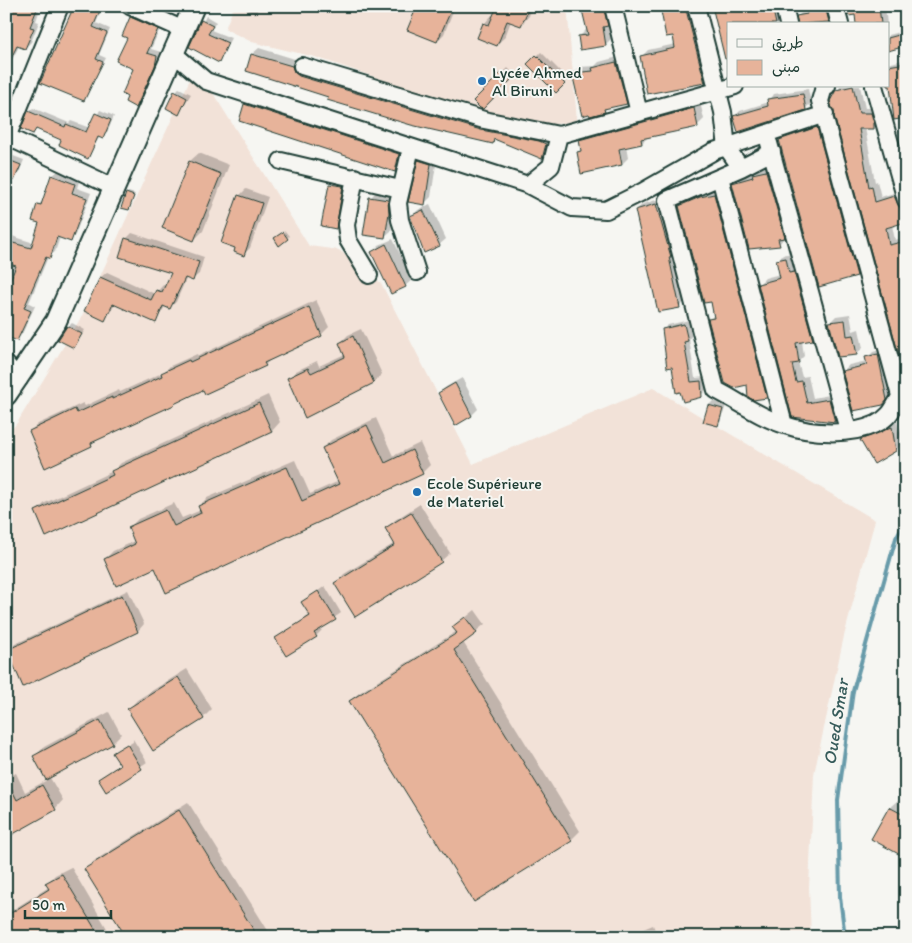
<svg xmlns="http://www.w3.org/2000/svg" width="912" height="943" viewBox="0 0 912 943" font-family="Itim,'Playpen Sans Arabic',sans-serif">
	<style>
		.built { fill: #f2e2d8 }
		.shadow { fill: #0003; fill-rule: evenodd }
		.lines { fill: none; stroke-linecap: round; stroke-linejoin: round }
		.stream { stroke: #689baa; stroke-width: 4 }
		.building { fill: #e7b39a; stroke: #1f3d34 }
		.minor-casing { stroke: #1f3d34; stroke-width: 20 }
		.major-casing { stroke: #1f3d34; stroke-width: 24 }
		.minor { stroke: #f6f6f2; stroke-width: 16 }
		.major { stroke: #f6f6f2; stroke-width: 20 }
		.poi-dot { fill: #1f6fb2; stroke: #f6f6f2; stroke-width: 2 }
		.labels { text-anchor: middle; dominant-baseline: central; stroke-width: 4; stroke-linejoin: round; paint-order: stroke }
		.poi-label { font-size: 16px; fill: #1f3d34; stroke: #f6f6f2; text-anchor: start }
		.water-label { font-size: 18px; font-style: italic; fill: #375c5b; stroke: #f6f6f2 }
	</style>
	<rect width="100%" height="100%" fill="#f6f6f2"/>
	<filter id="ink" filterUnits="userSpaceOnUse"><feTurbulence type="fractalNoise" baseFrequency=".02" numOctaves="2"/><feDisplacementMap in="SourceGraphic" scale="10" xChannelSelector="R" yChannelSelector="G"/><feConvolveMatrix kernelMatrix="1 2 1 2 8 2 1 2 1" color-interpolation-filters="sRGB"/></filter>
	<g filter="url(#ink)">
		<path class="built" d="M234,6h333l10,115 -29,4 -57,-9 -176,-59 -63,-15 -27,-13z
			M196,66l113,180 30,4 42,33 92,181 180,-76 222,132 -31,116 -30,138 -5,113 2,50h-805v-501l11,-13 65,-107z"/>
		<path class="shadow" d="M6,6h35l-5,15 3,1 -8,20 -6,6 -6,-2 -13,26z
			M76,6h27l-7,17 14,6 -11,26 7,3 -22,42z
			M239,6h21l-5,8z
			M419,6h36l-11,28 -7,7z
			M499,6h34l-4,10 -8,9 -10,-4 -6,16 -9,8 -12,-21 8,-9 2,1z
			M582,6h30l-2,16 2,16 -7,7 -26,-8 8,-8z
			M661,6h32l18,69 -6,6 -64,-24 7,-7 28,-6z
			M712,6h69l4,18h-57v44z
			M802,6h30l4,18h-37l-1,-8 5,-5z
			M847,6h38l2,18h-30l-1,-11z
			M136,13l26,11 -11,25 10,3 -20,50 -5,4 -1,-37 -7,-32 3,-19z
			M206,16l10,6 -5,8 20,8 -12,24 -28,-16z
			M906,30v15l-18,5v-15z
			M259,48l293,90 -2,6 -40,-9 4,3 36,8 -2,6 -6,6 -46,-20 -4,5 -163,-47 -77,-42z
			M541,52l27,27 -12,12 -27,-27z
			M622,56l10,41 -6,6 -18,4 -4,4 -31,-38 6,-6 16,-1 4,-4z
			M906,59v58l-15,-32h-3v-21z
			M508,68l7,7 -32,32 -8,-6z
			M841,86h19l5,22h12l2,14 -5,5 -9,1 10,54 2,-1 4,16 19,-6 6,12v18l-14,4 3,15 11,-3v123l-69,-269z
			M179,88l12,6 -13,20 -3,-22z
			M808,89l3,14 -6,6 -70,7 5,-5 29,-9 5,-8z
			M252,98l153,50 -4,16 -6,7 -150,-66z
			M700,102l4,17 -7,7 -49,11 -6,6 -16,3 2,12 -6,6 -44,-11 4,-4 -2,-9 7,-6z
			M33,108l36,15 2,-2 19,7 10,-18 14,6 -7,17 -4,4 -3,-1 -12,21 -26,-18 -25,-10 -4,4 -4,-21z
			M824,121l40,147 -8,7 -76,-135 7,-7z
			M199,153l30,12 -26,66 -9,9 -30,-13 26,-66z
			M8,154l16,6 -6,15 -4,4 -4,-1 -4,9z
			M426,154l11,4 -6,39 -7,7 -4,-43z
			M772,166l18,65 -11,13 -46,-61 6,-6 16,-4 5,-5z
			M58,171l22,7 -3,10 14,5 -16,42 -5,5 -10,-3 -5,15 -7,5 -19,46 6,3 -13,28 -5,5 -11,-5v-100l28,9 6,-20 -2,-18 6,-5 8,-24z
			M337,178l12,2 -6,42 -7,6 -5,-44z
			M721,187l53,202 -8,8 -18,-14 -39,-63 6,-6 -3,-14 -32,-94 8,-8z
			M246,189l22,8 -18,51 -6,6 -5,-58z
			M377,191l17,3 1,12 -4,25 -7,6 -14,-39z
			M128,192l7,2 -6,15 -2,-15z
			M663,198l23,102 -7,7 -43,-97 7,-6z
			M430,204l16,35 -7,6 -28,-28 7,-7z
			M6,212l4,1 -4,10z
			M285,231l4,5 -2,2 -10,-1z
			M132,233l72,24 -5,17 -6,5 -6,-2 -11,25 -6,5 -4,-2 -11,17 -39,-19 -11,17 -19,-9 15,-34 6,-5 48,22 8,-9 3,1 6,-13 -46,-34z
			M393,239l19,41 -7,6 -32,-34 6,-7z
			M791,253l4,15 5,-1 18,66 -6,5 -10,3 2,15 -6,6 4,15 6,-1 5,22 22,-4 5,21 -5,6 -42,-5 -34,-132 6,-6 15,-4 -2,-14 5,-5z
			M316,300l13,27 -8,8 -48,22 -8,8 -61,23 -30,16 -76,34 -7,7 -61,-14 8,-7 45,-21 2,3 34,-16 1,2 44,-20 6,-6 27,-12 1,2z
			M850,314l3,17 6,-2 4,19 -6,5 -27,-31 6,-6z
			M689,320l3,15 -3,4 6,39 10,-1 1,13 -5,5 -20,-4 -17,-62 4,-4z
			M72,323l13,7 -11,17 -6,-20z
			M361,329l21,45 -8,8 -24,13 -45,21 -17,-37 8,-8 21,-10 2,5 26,-12 -5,-11 8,-8z
			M884,349l8,44 -9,11 -40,-33 6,-6 18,-4v-3l6,-6z
			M462,378l16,31 -6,6 -17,9 -16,-31 7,-6z
			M268,395l12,27 -8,9 -225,104 -11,-24 9,-8 68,-32 8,-8z
			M713,401l13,4 -5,16 -4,4 -12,-4 4,-16z
			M906,417v19l-5,2 1,6 -6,6 -34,-10 6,-6 29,-12 2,10z
			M376,418l17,38 27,-13 10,22 -8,8 -267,94 -50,-8 8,-8 22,-10 -5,-14 8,-8 36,-16 8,15 19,-8 -2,-4 8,-8 88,-38 15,34 29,-13 -16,-33 8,-8z
			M420,504l30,49 -9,8 -105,22 8,-9 51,-31 -8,-15 8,-8z
			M325,586l16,27 -20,14 1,3 -6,6 -39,2 34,-24 -8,-12z
			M128,590l16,34 -6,7 -114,54 -16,-34 7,-7z
			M475,610l10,14 -22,18 117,189 -9,9 -97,61 -124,-200 9,-8 98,-62 -3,-4zM462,629l1,2 -104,65v-2z
			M187,669l25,40 -9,9 -74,-9 8,-9z
			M109,712l12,22 -9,9 -63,33 14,24 -8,9 -49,28v-54l8,-4 -2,-2 -6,3v-2l10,-5 9,19 22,-12 -12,-24 9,-9z
			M133,739l14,23 -41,28 -7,-11 21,-15 -6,-11 19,-11z
			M897,801l9,5v51l-33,-18 17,-32z
			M188,802l84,135h-145l-41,-67 8,-9z
			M71,867l41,70h-106v-23l43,-27 -2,-4 8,-8z
			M653,925l5,12h-27l5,-5z"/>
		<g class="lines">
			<path class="stream" d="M845,937l-5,-40 -2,-97 15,-109 43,-153 10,-19"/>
		</g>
		<path class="building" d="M6,6h24l7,3 -7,18 4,1 -9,21 -8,-3 -11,22z
			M74,6h28l-9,21 14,6 -11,26 7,3 -19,39 -44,-18z
			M417,6h36l-16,36 -30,-12z
			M497,6h33l-9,20 -14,-5 -10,25 -20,-8 6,-15 6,2z
			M581,6h22l5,20 -5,1 3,19 -26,4 -2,-14 10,-1z
			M660,6h25l20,77 -58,11 -7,-38 35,-8 -2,-12 -7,1z
			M712,6h60l4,18h-48v34l-3,1z
			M805,6h20l4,16 -31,2 -2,-8 11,-2z
			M846,6h33l2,18h-25l-1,-9 -6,1z
			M130,17l28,12 -11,24 10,3 -2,10 -19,42 -11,-6 2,-5 -5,-3 11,-25 -17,-8 11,-23 -5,-2z
			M201,20l12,6 -5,8 20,9 -9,20 -30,-16z
			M906,33v13l-18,5v-13z
			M251,54l41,12 2,6 5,4 182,54 58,11 7,3 -4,15 -48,-20 -1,5 -82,-19 -84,-25 1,-3 -82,-26z
			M536,55l29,29 -9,9 -29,-29z
			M616,62l11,42 -23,5 1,3 -15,4 -1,-2 -7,2 -10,-43 21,-2 -1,-3z
			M906,63v55l-12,2 -4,-34h-2v-20z
			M503,71l8,9 -28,29 -3,-1 -7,-7z
			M853,86l6,27h12l3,10v6h-15l10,58 3,-1 3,16 19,-6 12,24v2l-20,6 3,17 17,-4v121l-5,1 -71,-262 6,-11z
			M174,91l13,7 -8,17 -13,-7z
			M803,94l3,16 -68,22 -5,-16 35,-10 -1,-7z
			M244,104l155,50 -4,18 -156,-51z
			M694,108l4,19 -57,12 1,5 -23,5 3,16 -41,9 -4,-22 4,-1 -2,-11z
			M28,111l37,16 1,-3 20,8 9,-19 16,7 -8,19 -5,-2 -10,22 -29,-14 2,-5 -25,-11 -3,5 -12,-5z
			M817,127l40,149 -38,11 -40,-147z
			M6,159l15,6 -7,16 -8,-3z
			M418,160l13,4 -6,41 -17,-3z
			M189,161l32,13 -27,67 -32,-13z
			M766,171l19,67 -7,1 2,7 -31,3 -17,-66 21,-6 -1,-3z
			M51,175l24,9 -3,9 15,5 -16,44 -14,-5 -7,22 -4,-2 -22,51 7,3 -14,30 -11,-5v-46l10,-24 -10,-3v-22l25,7 8,-25 -7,-2 5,-17 4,1z
			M329,184l14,2 -7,43 -15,-3z
			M126,193l8,3 -5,14 -8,-2z
			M714,194l53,204 -14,2 -5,-3 -1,-12 -13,3 -9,-5 -17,-64 6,-1 -3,-16 -7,1 -25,-97 21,-9z
			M238,195l24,8 -18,53 -10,-4 1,-4 -14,-5z
			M369,197l19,3 1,13 -4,25 -22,-3z
			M656,204l15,53h-2l11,51 -22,4 -23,-102z
			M423,210l17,36 -16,7 -14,-37z
			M283,232l5,7 -9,7 -5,-8z
			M125,238l74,24 -6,19 -8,-3 -15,31 -7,-3 -7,17 -43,-19 -8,17 -21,-10 16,-34 51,23 5,-10 6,2 9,-19 -52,-16z
			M386,244l20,43 -15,7 -20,-42z
			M786,258l3,15 5,-1 19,68 -17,3 3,20 -7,1 4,18 6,-1 5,22 22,-4 6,23 -43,-5 -34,-133 22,-6 -4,-18z
			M309,307l13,29 -58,27 2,3 -61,28 -2,-4 -29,14v1l-83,38 1,3 -47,22 -16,-37 46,-22 2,4 35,-16v2l50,-23 -1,-3 28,-13 1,2z
			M845,320l2,16 6,-1 4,20 -19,2 -9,-35z
			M684,324l4,17 -4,1 7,40 10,-1 1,16 -19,5 -3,-10 -4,1 -4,-26 -5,1 -5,-39z
			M67,326l15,8 -8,14 -16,-8z
			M353,336l21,47 -69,35 -18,-40 21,-10 3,5 34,-16 -6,-14z
			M878,354l9,46 -4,5 -30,6 -11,-40 25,-6 -2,-8z
			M455,383l17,33 -17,10 -17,-33z
			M259,403l13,29 -226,105 -11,-26 78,-36 -2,-4z
			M708,405l15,4 -5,17 -15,-4z
			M367,425l18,38 27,-13 11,24 -257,119 -11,-25 -39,18 -12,-27 31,-15 -7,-17 38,-17 8,16 27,-13 -3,-7 89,-39 15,34 37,-17 -17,-36z
			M892,427l4,24 -22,13 -14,-24z
			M411,512l31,50 -87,55 -21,-34 61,-38 -10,-17z
			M318,591l18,29 -22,13 3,4 -31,19 -11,-18 35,-22 -9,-14z
			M122,595l16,37 -115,55 -16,-37z
			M465,617l12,16 -23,17 118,191 -98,61 -125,-201 108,-68 -5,-6z
			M178,677l26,42 -51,32 -26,-42z
			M100,720l13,24 -67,36 -13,-24z
			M127,744l15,25 -36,23 -8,-13 22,-14 -8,-12z
			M6,778l11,22 25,-15 14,25 -50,28z
			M889,807l17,9v6l-6,11 6,4v21l-35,-19z
			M179,810l79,127h-132l-42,-68z
			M62,874l38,63h-94v-21l43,-27 -4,-6z"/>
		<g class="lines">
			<defs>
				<path id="minor" d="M130,6l54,24
					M613,6l26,107
					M696,6l27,106 4,36 14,20
					M784,6l4,18
					M835,6l5,18
					M173,53l33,28 322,104 23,-19 8,-31
					M302,66l182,54 75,15 176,-49
					M827,86l-3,1 -4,14 80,295
					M874,86l32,114
					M6,136l107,51
					M6,140l54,-134
					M769,143l79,287
					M411,148l-13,55 2,17 17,52
					M772,152l-31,16 -74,32 49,190c22,11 45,28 69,35 26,9 65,11 91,-1 19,-9 18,-23 30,-34
					M281,161l119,28
					M355,177l-9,48 2,15 21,35
					M720,177l64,248
					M528,185l44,23 34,2 36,-18 72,-41 111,-37
					M6,364l13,15"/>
				<path id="major" d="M6,395l50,-74 138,-315"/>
			</defs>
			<use href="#minor" class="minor-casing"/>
			<use href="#major" class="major-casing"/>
			<use href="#minor" class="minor"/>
			<use href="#major" class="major"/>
		</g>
	</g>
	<g class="poi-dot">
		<circle cx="482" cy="81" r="5"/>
		<circle cx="417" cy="492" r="5"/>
	</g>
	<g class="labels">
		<g class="poi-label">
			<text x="492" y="72">Lycée Ahmed<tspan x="492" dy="18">Al Biruni</tspan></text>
			<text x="427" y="483">Ecole Supérieure<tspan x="427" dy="18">de Materiel</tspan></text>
		</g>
		<g class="water-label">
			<text transform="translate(836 722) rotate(-81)">Oued Smar</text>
		</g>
	</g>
	<rect width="912" height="943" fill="none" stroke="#f6f6f2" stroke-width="25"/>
	<rect x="12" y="12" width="887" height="918" fill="none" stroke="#1f3d34" stroke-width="2" filter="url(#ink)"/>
	<rect x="727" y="22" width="162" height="65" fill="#f6f6f2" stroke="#a0aca6"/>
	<rect x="737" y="39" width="25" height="8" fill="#f6f6f2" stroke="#a0aca6"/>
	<text x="772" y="48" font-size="15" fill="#1f3d34">طريق</text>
	<rect x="737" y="60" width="25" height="15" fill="#e7b39a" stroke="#a0aca6"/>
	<text x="772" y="72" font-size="15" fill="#1f3d34">مبنى</text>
	<path d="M25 910v8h86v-8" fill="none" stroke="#1f3d34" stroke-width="2.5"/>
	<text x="32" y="910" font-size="15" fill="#1f3d34" stroke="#f6f6f2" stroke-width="4" paint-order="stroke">50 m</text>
</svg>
